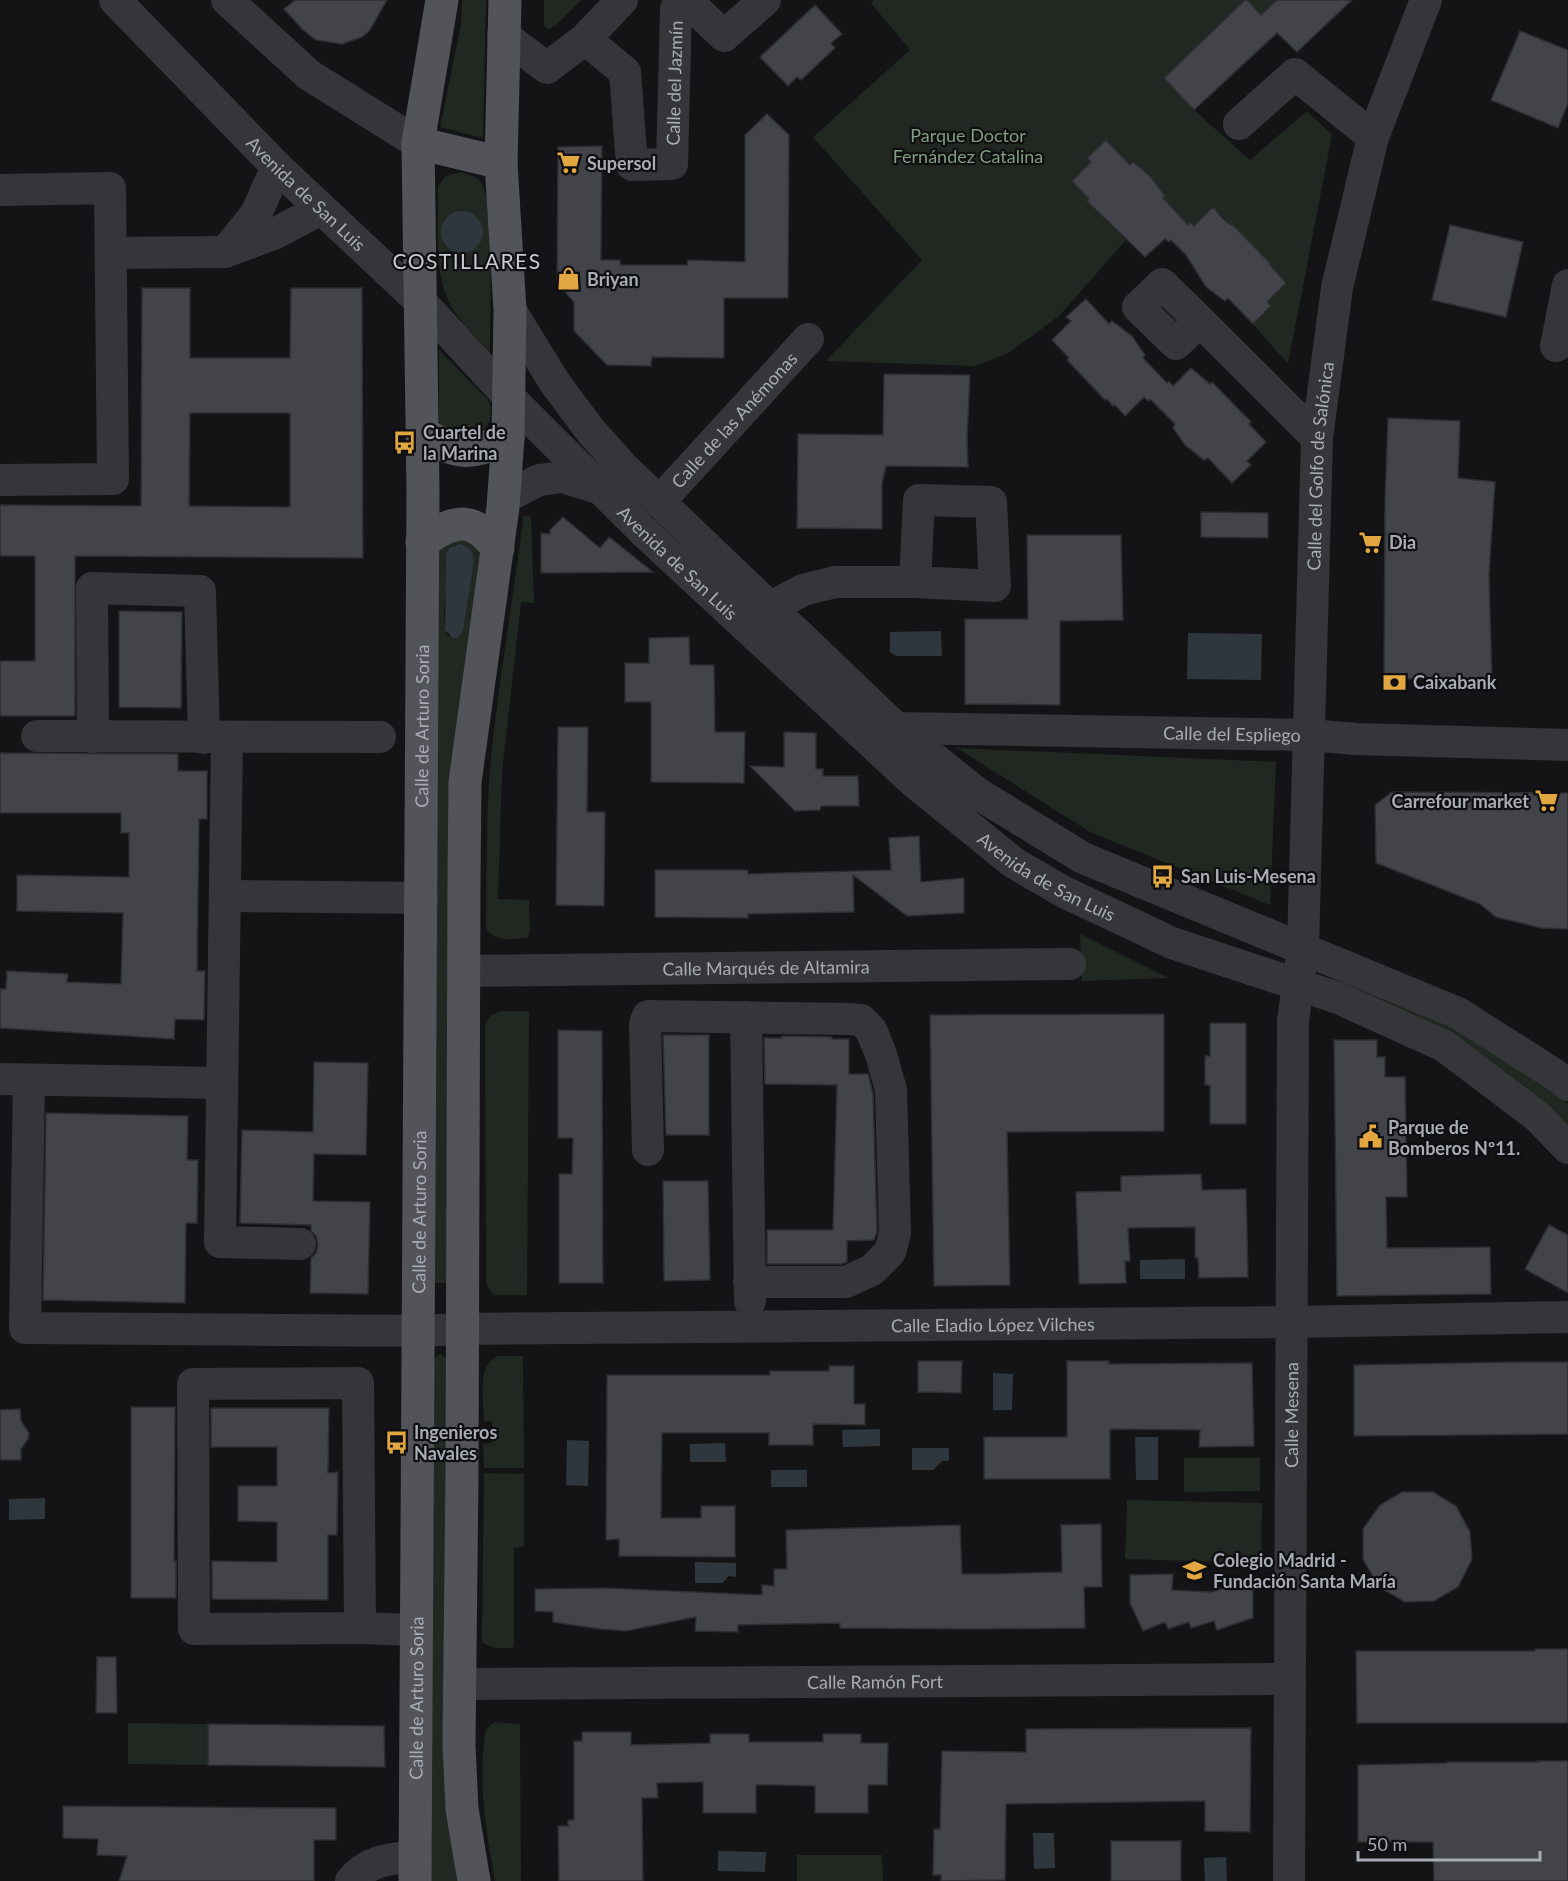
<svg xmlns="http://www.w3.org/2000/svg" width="1568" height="1881" viewBox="0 0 1568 1881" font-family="Lato,sans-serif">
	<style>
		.green { fill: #212821; fill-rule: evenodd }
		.water { fill: #2e373d }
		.building { fill: #434449; stroke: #2e2e32; stroke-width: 1.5; fill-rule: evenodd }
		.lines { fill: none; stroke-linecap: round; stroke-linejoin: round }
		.minor { stroke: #36363a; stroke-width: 32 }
		.major { stroke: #525459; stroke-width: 33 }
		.labels { text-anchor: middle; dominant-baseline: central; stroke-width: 4.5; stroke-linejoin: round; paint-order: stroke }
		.street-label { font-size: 18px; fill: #a7acb5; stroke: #0f0f11 }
		.park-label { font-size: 18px; fill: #809e81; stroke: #0f0f11 }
		.poi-label { font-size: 18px; font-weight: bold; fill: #a7acb5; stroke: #0f0f11; text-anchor: start }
		.quarter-label { font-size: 21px; letter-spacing: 1.5px; fill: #c8cad1; stroke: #0f0f11 }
	</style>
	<rect width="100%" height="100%" fill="#141416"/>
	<path class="green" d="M462,0h24l-3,138 -43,-11 21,-102z
		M544,0h37l-25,25 -8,4 -4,-4z
		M874,0h371l-80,78 29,32 56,50 57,-49 25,24 -44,229 -35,-40 18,-17 -4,-5 19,-19 -16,-18 1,-2 -11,-12 -2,2 -25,-29 -2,1 -18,-17 -19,18 -4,-3 -2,2 -25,-27 2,-2 -12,-17 -4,-1 1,-2 -17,-13 -3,2 -24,-25 -19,18 4,4 -19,19 17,18 -1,2 28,26 -1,1 11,12 -67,76 -51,37 -32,13 -150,-5 96,-101 -109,-123 97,-87 -39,-47z
		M1247,0h30l-16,15z
		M461,172c6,2 16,4 20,10 13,16 9,142 9,170 -14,-16 -32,-31 -41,-50 -16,-32 -10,-80 -11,-115l7,-11z
		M439,350l50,51c6,22 -3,30 -22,38l-23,-10 -5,-7z
		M528,515l3,3 3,85 -13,-1 -19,170 -4,127 31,1 1,32 -3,6c-14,1 -35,5 -41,-11 1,-53 0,-107 4,-160 8,-83 23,-165 33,-248v-3z
		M466,537l14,14 2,7 -25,167 -9,558h-14l4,-731 4,-6zM459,544l8,2 7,10 -25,81c-12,-13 2,-74 6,-92z
		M957,748l319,14 -6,143 -180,-73z
		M1080,934l89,44 -87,3z
		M1354,982l75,31 81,46 58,45v28l-218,-140z
		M500,1011h26l3,1 -2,283h-33l-7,-9 -1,-7 -1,-254 5,-9z
		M441,1354l7,5 1,463 8,59h-26l3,-521 2,-4z
		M498,1356h25l1,112h-40l-1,-24 9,-1v-21l-8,-1c0,-19 -8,-56 14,-65z
		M1184,1458h76v33l-76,1z
		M484,1473l40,1v72l-10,2v98l-2,2h-17l-12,-5 -1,-3z
		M1127,1500l135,3 -1,60 -136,-4z
		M495,1722l25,2 1,157h-26c-9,-51 -18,-100 -9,-152z
		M128,1723l80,1v41l-80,-1z
		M797,1855h85l1,26h-86z"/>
	<path class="water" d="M441 232a21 21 0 1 1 42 0a21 21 0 1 1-42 0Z
		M459,544c9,1 15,7 15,17l-11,69 -4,7 -6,1 -8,-8 1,-76 3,-6z
		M941,631l1,25h-46l-6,-4v-20z
		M1188,633l74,1 -1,46 -74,-1z
		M1185,1259v20h-45v-19z
		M993,1373l20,1 -1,36h-19z
		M880,1429v17l-37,1 -1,-17z
		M1135,1437h23v43h-22z
		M567,1440l22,1 -1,45 -22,-1z
		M725,1443l1,19h-36v-18z
		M912,1448h37v13h-7l-9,9h-21z
		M771,1470h36v17h-36z
		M45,1498v21l-36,1v-21z
		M695,1562l41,1v14l-7,-1 -7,7h-27z
		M1033,1833h21l1,35 -21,1z
		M718,1851l48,1 -1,20 -47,-1z
		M1226,1857l1,24h-22l-1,-23z"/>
	<path class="building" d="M295,0h92l-17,30 -8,7 -20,7 -26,-4 -13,-10 -19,-21z
		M1245,0h2l14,15 16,-15h75l-55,52 -20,-19 -83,77 -30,-32z
		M815,5l27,29 -11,9 4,5 -34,32 -4,-3 -9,9 -28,-29z
		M1520,31l48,19v53l-10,25 -67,-28z
		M767,114l22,21 -1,163h-64v60l-72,-1 -1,9 -44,-1 -33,-34v-29l-17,-19 1,-136 44,-1 -1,114h19v5h67l1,-5 57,2v-127z
		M1106,140l24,25 3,-3 18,15 14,19 -2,2 25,27 2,-3 4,4 19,-19 10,12 8,6 1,-1 39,40 -1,1 16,18 -19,19 4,4 -18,18 -25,-26 -3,3 -19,-14 -20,-32 -15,-15 -2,2 -4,-3 -20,18 -58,-56 2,-2 -17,-18 19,-19 -4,-4z
		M1450,225l73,17 -17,75 -74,-17z
		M142,288h48v70h100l1,-70h71l1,270 -288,-2v160h-75v-55h35v-105h-35v-51l141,1zM190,413h100v94l-101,-1z
		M1086,299l23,25 3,-3 20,15 13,19 -2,3 24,25 2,-2 4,5 18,-18 19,16 2,-2 39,40 -2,2 17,18 -19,19 4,4 -19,18 -24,-25 -4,2 -19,-15 -12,-17 2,-4 -25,-25 -2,2 -4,-4 -19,19 -10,-11 -2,1 -6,-7 -2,1 -38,-40 2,-2 -17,-18 19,-19 -5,-4z
		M884,374l86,1 -3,63 1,29 -82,-1 -4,18v45l-85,-1 1,-94 85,1z
		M1388,418l72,3 -2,57 37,4 -6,93 3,106 -108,-3 1,-176z
		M1201,512l67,1v25l-67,-1z
		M563,517l37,31 9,-11 44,35 -112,1v-40l9,1v-4z
		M1027,535h94l2,85 -63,1v84l-95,-1v-85h63z
		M119,611l63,1 -1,96 -62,-1z
		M689,637l1,28h24l1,67h30l-1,51 -93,-1v-80h-26v-39h24v-25z
		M558,727h30l-1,85h18l-1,94 -48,-1z
		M784,732l32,1v36h7v7h35l1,30h-38l-1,4 -25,1 -45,-45 34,1z
		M0,753l178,1v17h29v48h-8l-2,152h8l-1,49 -29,-1 -1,20 -174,-11v-39h6l1,-18 61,3 -1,8 54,2 2,-71 -106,-2v-36l112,2v-44h-8v-20h-121z
		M1392,792l176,1v136l-27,-1 -45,-11 -16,-13 -104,-41 -1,-58z
		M919,836l2,46 43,-4v35l-57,3 -54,-41 1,37 -106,2v4l-93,-1v-47h93v4l143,-4 -2,-32z
		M1164,1014v117l-157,1 3,153 -76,1 -4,-271z
		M1210,1023h36v101h-36v-39h-5v-29h5z
		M558,1030l44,1 1,252h-44v-109h13l1,-36h-15z
		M663,1035h46v100h-43z
		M782,1036l50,1v2h17v35h19l5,19 4,139 -3,8 -27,1v21l-5,2h-75v-34h66l4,-145 -72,-1 -1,-46h18z
		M1334,1040h43v17h8v20h20l2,120h-21l1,51 103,-1 1,47 -154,2z
		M314,1062l54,1 -2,92 -52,-1 -1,47 57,1 -2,92 -58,-1 1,-35 5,-5 2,-8 -2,-9 -5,-5v-6l-71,-2 2,-93 71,2z
		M46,1113l142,3 -1,44h11l-1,63h-11l-1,80 -142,-3z
		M1201,1174l1,16 44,-1 2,88 -49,1 -1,-20h-3v-31l-67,1 2,33h-5l1,22 -47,1 -3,-92 45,-1v-15z
		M663,1181h45l2,99 -46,1z
		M1549,1225l19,10v58l-43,-24z
		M918,1361h44l-1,32 -43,-1z
		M1067,1361h42v3l143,-1 2,83 -55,1 1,-17 -90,-1v50h-126v-42h83z
		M1521,1362h47v72l-214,2v-71z
		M829,1366h25v38h11v21l-52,-1v21h-44v-12h-107l-1,85h40v-12h34v51l-116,-1v-17l-13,1 1,-165h163v-4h59z
		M131,1407h44l-1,154 2,-1v38h-45z
		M211,1408h118l-1,65 10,-1 -1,63h-9v65l-116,-1v-38l65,1v-40l-39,-1v-35h39v-39h-66z
		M20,1409l1,12 8,12 -1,6 -7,10v11h-21v-50z
		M1402,1492h31l23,14 14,26 2,27 -14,28 -24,14 -29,1 -26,-15 -16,-28v-30l17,-24z
		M1101,1524l1,63h-18l1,41 -108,1 -137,-1v-5l-102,2v7l-43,-1 1,-14 -70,14 -26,-2 -47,-7v-10l-18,-1v-22l69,-1 158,7v-10l12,1v-17h13l-1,-39 174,-5 2,49h32l68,-2 -1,-47z
		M1173,1574l-1,16 39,2 13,-4 29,1v29l-36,12 -3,-9 -23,7 -2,-6 -21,7 -3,-7 -22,9 -13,-28v-28z
		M1535,1649h33v74h-211l-1,-72h179z
		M97,1657h19l1,56h-21z
		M208,1724l176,2 1,41 -177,-2z
		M1251,1728l-1,104 -45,-1v-30l-199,3 -1,76 -64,1v-6h-8l1,-46h6l2,-78 84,1v-23z
		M582,1732h49v13l79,-2v-9h39v8h74v-8h38v9h27l-1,42h-19v28h-53v-27l-40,-1h-19v28h-53v-31l-46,1 1,15h-16l1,83h-84l-1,-55h10v-6h6v-79h8z
		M1537,1761h31v120h-134l-1,-39h-75v-77l89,-2v-1h91z
		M63,1806l273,2v32h-22v41h-195l8,-25 -30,-1 1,-16 -35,-1z
		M1111,1841h70v40h-70z"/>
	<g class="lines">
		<g class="minor">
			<path id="s1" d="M115,0l162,167 145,136 86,93 136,136 270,250 100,81 50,29 108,51 166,55 106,48 94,71 30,31"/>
			<path d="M227,0l82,75 109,68"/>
			<path d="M686,0l38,36 41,-36"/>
			<path d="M503,35l44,33 38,-29 37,-39"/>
			<path id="s2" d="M585,39l40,33 7,93 40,-1 4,-155 7,-9"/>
			<path d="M1239,124l56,-50 78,63"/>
			<path d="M277,167l-21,47 -31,38 51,-19 45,-24"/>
			<path d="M0,190l110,-2 3,291 -113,1"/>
			<path d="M111,253l114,-1"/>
			<path d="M510,310l45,73 35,47 33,37 273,261 81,65 106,65 375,155 102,65 8,7"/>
			<path d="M1200,321l-38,-37 -24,23 38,37 24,-23 117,117"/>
			<path d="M1556,346l12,-61"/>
			<path d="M504,498l35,-18 23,-3 36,11"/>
			<path id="s3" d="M660,501l148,-162"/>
			<path d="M771,607l32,-17 32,-8h80l80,4 -4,-84 -72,-2 -4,82"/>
			<path id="s4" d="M896,728l413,7 47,4 212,6"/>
			<path d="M37,736l343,1"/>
			<path d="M93,737l-1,-149 108,3 4,147"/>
			<path d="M227,738l-7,504 80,2"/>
			<path d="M226,896l196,2"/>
			<path id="s5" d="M463,971l607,-7"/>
			<path d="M746,1017l4,284"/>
			<path d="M0,1079l222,4"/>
			<path id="s6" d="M29,1080l-4,248 394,3 43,-2 829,-7 277,-5"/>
			<path d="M648,1150l-3,-126 3,-8 201,3 12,1 10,10 10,24 10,36 4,143 -5,19 -18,18 -26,12h-97"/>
			<path d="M360,1628l-166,1 -1,-245 165,-1 2,245 57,2"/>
			<path id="s7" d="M459,1684l831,-5"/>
			<path d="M351,1881c17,-21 39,-22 64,-25"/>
			<path id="s8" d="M1289,1881l4,-860 10,-73 14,-510 20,-150 36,-151 53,-137"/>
		</g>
		<g class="major">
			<path d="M418,143l83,20"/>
			<path d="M423,432c31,24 51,23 85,6"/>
			<path d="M422,542c33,-23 49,-27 76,6"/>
			<path id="s9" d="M415,1881l8,-1390 -5,-348 24,-143"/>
			<path d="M474,1881l-12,-72 -3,-64 3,-271 2,-595 1,-97 38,-275 5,-69 2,-128 -9,-147 4,-163"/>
		</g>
	</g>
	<defs>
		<symbol id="supermarket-bare" viewBox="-9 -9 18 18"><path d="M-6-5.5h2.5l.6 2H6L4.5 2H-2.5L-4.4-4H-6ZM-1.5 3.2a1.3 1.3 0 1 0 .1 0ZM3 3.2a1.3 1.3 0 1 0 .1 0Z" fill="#e2a740" stroke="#0f0f11" stroke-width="2.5" paint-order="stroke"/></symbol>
		<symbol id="shop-bare" viewBox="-9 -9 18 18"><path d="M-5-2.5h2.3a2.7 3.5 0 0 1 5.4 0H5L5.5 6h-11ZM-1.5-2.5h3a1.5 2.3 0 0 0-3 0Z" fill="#e2a740" stroke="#0f0f11" stroke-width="2.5" paint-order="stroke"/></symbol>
		<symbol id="bus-bare" viewBox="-9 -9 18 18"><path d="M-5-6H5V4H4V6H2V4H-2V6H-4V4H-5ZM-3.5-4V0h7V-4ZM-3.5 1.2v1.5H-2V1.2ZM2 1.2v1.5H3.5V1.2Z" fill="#e2a740" stroke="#0f0f11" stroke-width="2.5" paint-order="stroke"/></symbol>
		<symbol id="bank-bare" viewBox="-9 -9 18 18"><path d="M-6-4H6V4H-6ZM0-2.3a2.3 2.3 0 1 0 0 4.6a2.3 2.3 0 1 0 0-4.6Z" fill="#e2a740" stroke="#0f0f11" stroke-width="2.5" paint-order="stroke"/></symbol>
		<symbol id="civic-bare" viewBox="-9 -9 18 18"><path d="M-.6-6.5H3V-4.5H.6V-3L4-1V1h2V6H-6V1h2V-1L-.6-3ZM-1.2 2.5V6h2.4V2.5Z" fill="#e2a740" stroke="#0f0f11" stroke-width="2.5" paint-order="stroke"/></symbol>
		<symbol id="school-bare" viewBox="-9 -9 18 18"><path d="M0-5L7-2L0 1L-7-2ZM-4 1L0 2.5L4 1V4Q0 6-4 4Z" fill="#e2a740" stroke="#0f0f11" stroke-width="2.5" paint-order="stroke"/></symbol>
	</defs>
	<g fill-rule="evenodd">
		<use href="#supermarket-bare" x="552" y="146" width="33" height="33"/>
		<use href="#shop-bare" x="552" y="262" width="33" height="33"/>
		<use href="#bus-bare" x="388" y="426" width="33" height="33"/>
		<use href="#supermarket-bare" x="1354" y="526" width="33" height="33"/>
		<use href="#bank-bare" x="1378" y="666" width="33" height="33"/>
		<use href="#supermarket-bare" x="1530" y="784" width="33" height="33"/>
		<use href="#bus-bare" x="1146" y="860" width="33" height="33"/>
		<use href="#civic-bare" x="1354" y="1120" width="33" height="33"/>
		<use href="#bus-bare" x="380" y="1426" width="33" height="33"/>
		<use href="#school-bare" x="1178" y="1554" width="33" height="33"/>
	</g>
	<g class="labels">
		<g class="street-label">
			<text stroke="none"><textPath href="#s2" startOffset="266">Calle del Jazmín</textPath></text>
			<text stroke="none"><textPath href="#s1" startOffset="272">Avenida de San Luis</textPath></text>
			<text stroke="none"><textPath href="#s3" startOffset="110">Calle de las Anémonas</textPath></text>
			<text stroke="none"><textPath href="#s8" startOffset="1416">Calle del Golfo de Salónica</textPath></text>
			<text stroke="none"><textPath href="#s1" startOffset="796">Avenida de San Luis</textPath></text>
			<text stroke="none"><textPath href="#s9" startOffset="1155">Calle de Arturo Soria</textPath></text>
			<text stroke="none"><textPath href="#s4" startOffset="336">Calle del Espliego</textPath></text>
			<text stroke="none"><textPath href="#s1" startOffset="1282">Avenida de San Luis</textPath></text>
			<text stroke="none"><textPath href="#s5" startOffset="303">Calle Marqués de Altamira</textPath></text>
			<text stroke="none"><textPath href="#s9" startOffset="669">Calle de Arturo Soria</textPath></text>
			<text stroke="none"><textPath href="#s6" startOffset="1216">Calle Eladio López Vilches</textPath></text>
			<text stroke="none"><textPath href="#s8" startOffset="466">Calle Mesena</textPath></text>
			<text stroke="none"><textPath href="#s7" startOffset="416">Calle Ramón Fort</textPath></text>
			<text stroke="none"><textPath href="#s9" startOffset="183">Calle de Arturo Soria</textPath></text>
		</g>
		<g class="park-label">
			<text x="968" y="135">Parque Doctor<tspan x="968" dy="21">Fernández Catalina</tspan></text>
		</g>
		<g class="poi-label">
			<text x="587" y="163">Supersol</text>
			<text x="587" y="279">Briyan</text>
			<text x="423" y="432">Cuartel de<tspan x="423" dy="21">la Marina</tspan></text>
			<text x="1389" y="542">Dia</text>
			<text x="1413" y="682">Caixabank</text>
			<text x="1529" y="801" text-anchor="end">Carrefour market</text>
			<text x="1181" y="876">San Luis-Mesena</text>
			<text x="1388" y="1127">Parque de<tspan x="1388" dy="21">Bomberos Nº11.</tspan></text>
			<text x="414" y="1432">Ingenieros<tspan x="414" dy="21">Navales</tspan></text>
			<text x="1213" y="1560">Colegio Madrid -<tspan x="1213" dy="21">Fundación Santa María</tspan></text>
		</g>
		<g class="quarter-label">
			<text x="467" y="260">COSTILLARES</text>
		</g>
	</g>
	<path d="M1358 1851v9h182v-9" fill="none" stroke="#a7acb5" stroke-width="3"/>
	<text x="1367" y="1851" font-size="18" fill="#a7acb5" stroke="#0f0f11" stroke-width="4.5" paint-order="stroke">50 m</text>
</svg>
